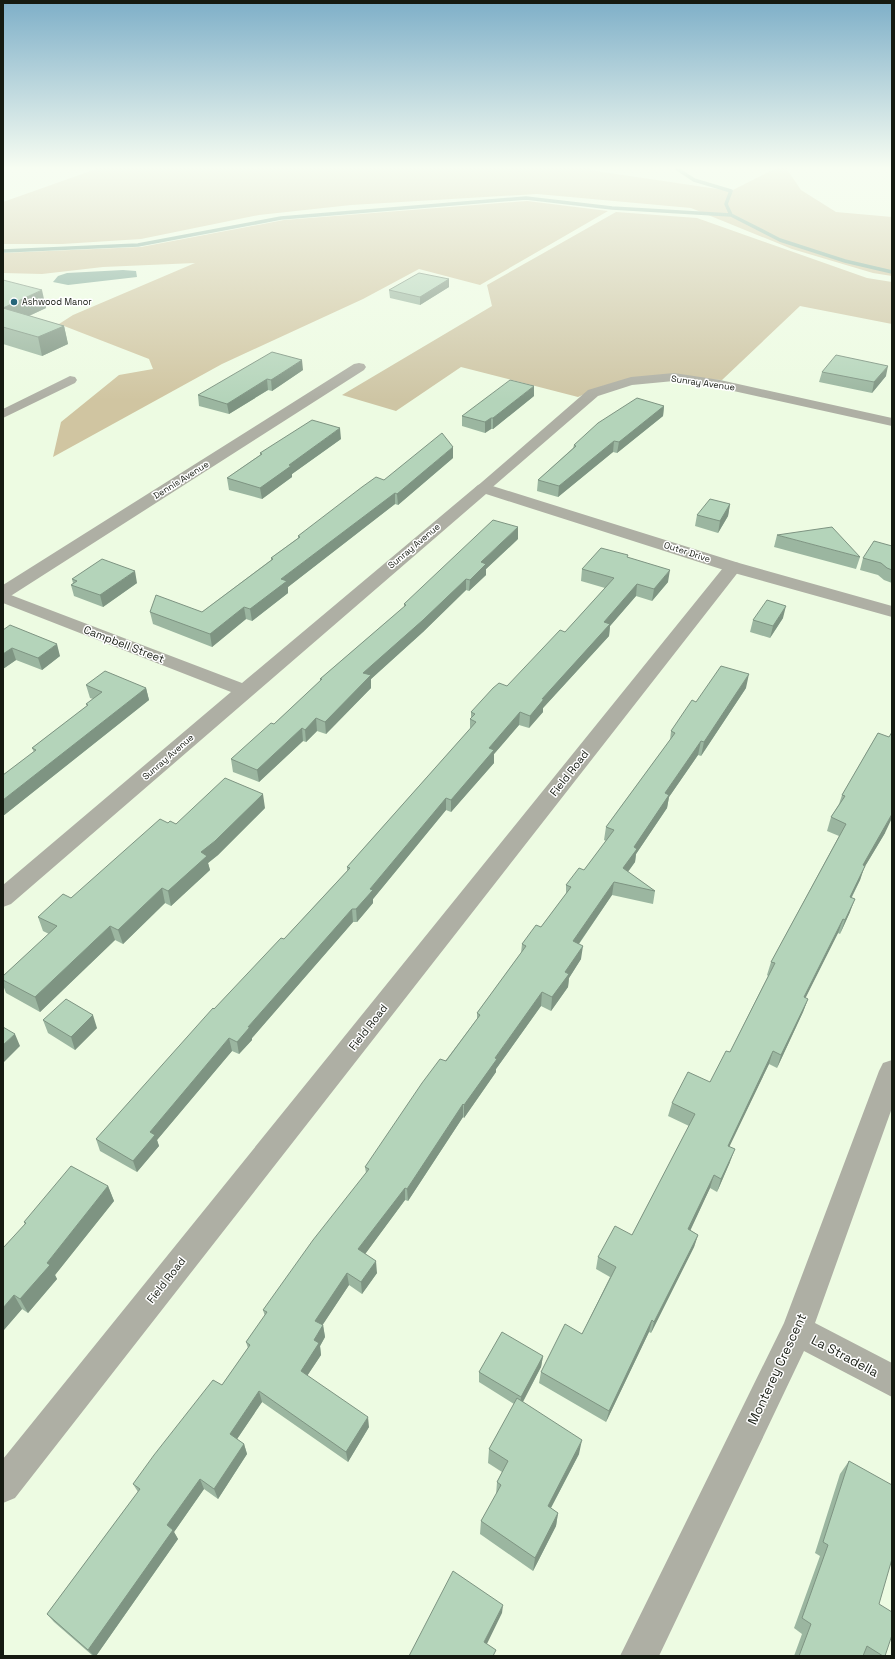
<svg xmlns="http://www.w3.org/2000/svg" width="895" height="1659" viewBox="0 0 895 1659" font-family="'Space Grotesk',sans-serif">
	<style>
		.green { fill: #cec5a4 }
		.forest { fill: #d0c5a1 }
		.water { fill: #7fa898 }
		.lines { fill: none; stroke-linecap: round; stroke-linejoin: round }
		.stream { stroke: #7fa898; stroke-width: 3.5 }
		.minor { fill: #aeafa4; fill-rule: evenodd }
		.tertiary { fill: #aeafa4; fill-rule: evenodd }
		.wall { fill: #9bb6a0 }
		.shaded-wall { fill: #7e9482 }
		.building { fill: #b4d4ba; stroke: #7e9482 }
		.poi-dot { fill: #26647a; stroke: #fff; stroke-width: 1.5 }
		.labels { text-anchor: middle; dominant-baseline: central; stroke-width: 3; stroke-linejoin: round; paint-order: stroke }
		.far-poi-label { font-size: 9px; fill: #151a11; stroke: #fff; text-anchor: start }
		.far-street-label { font-size: 9px; fill: #151a11; stroke: #fff }
		.street-label { font-size: 11px; fill: #151a11; stroke: #fff }
		.near-street-label { font-size: 13px; fill: #151a11; stroke: #fff }
	</style>
	<rect width="100%" height="100%" fill="#edfbe2"/>
	<path class="green" d="M616,212l81,6 170,60 25,4v42l-92,-18 -78,74 -55,-3 -64,9 -25,11 -117,-30 -65,44 -54,-16 150,-89 -5,-21z"/>
	<path class="forest" d="M99,168h494l-4,2 142,21 45,-23h10l15,22 35,22 56,5v59l-19,-3 -81,-24 -101,-41 -154,-14 -186,11 -92,10 -118,24 -79,5h-59v-42z
		M527,201l81,10 -128,74 -61,-16 -56,30 -141,65 -169,93 8,-35 58,-47 34,-6 -4,-10 -90,-35 14,-9 122,-52 -92,4 -61,7 -39,-1v-20l138,-6 143,-27z"/>
	<path class="water" d="M123,270l13,1 1,6 -69,8 -15,-3 5,-6 9,-3z"/>
	<g class="lines">
		<path class="stream" d="M731,215l49,25 65,21 47,11
			M3,251l135,-6 143,-27 245,-20 86,10 119,7 -5,-11 5,-13 -37,-11 -18,-12"/>
		<path class="minor" d="M359,363l5,1 2,3 -2,3 -355,227 -6,1v-13l351,-221z
			M674,373l46,7 172,38v8l-172,-38 -46,-7 -42,4 -34,11 -110,95 -5,2 -5,-2 -3,-3 113,-98 43,-13z
			M70,376l5,1 2,3 -2,3 -72,35v-9z
			M733,562l6,1 2,4 -2,4 -724,927 -12,5v-44l724,-896z
			M892,1060v48l-77,215 77,40v34l-88,-46 -145,305h-39l164,-333 95,-252 4,-8z"/>
		<path class="tertiary" d="M483,483l256,80 153,43v11l-165,-46 -241,-77 -475,410 -8,3v-22l228,-193 -228,-89v-11l239,91 236,-198z"/>
	</g>
	<path class="wall" d="M449,279v8l-29,18 -30,-7 -1,-8z
		M3,280l43,28 -17,8 35,10 4,18 -26,12 -39,-12z
		M303,370l-31,21 -4,-1 -39,24 -30,-8 -1,-11z
		M822,372l64,4 -14,17 -53,-11z
		M534,396l-41,33h-2l-6,4 -23,-7v-10z
		M664,406l-1,10 -46,37 -4,-1 -55,45 -21,-6 1,-11 35,-32 1,-3z
		M341,439l-49,35v3l-30,22 -33,-9 -2,-12 33,-23v-2z
		M453,458l-55,47 -3,-1 -107,83v6l-36,28 -6,-2 -34,28 -59,-23 -3,-12h52l69,-52v-2l27,-20v-2l86,-56z
		M730,504l-2,12 -10,17 -23,-7 2,-11z
		M777,535l83,22 -4,12 -82,-22z
		M518,539l-32,30v6l-17,16 -3,-1 -43,42 -52,47v9l-45,46 -9,-3 -11,11 -3,-1 -44,41 -26,-10 -2,-13 43,-35 46,-43v-2l84,-72v-3z
		M892,546v37l-8,-3 -6,-5 -18,-5 3,-12z
		M628,558l40,24 -16,19 -16,-5 -26,30 -1,10 -66,72v4l-14,16 -10,-3 -25,29v9l-43,49 -5,-2 -73,89v4l-16,19h-4l-101,116v2l-13,14 -7,-3 -75,89 2,6 -22,26 -37,-21 -4,-12 118,-130 70,-70 63,-68v-4l123,-138v-10l1,-1v-6l36,-26 58,-54 40,-44 -24,-7 1,-12z
		M72,579l65,4 -34,24 -29,-11 -3,-11 2,-2z
		M783,618l-13,20 -20,-6 3,-12z
		M3,630l57,26 -18,14 -26,-10 -13,9z
		M86,685l60,3 3,12 -146,116v-41l31,-23 -2,-4 55,-42 -1,-2 7,-5 -3,-1z
		M746,688l-45,68 -3,-1 -29,42 -2,11 -31,46 -1,8 -7,10 27,19 -2,13 -41,-9 -33,49 2,15 -12,19 -1,9 -17,24 -10,-5 -45,63v3l-32,46 -1,-1 -55,84 -3,-1 -40,54 12,19 -15,21 -13,-9 -27,40h1l2,12 -5,9 1,9 -14,21 62,51 -21,35 -86,-60 -25,37 7,5 3,10 -29,45 -14,-10 -30,43 4,7 -82,117h-3l-39,-34 -7,-8 91,-122 -5,-8 89,-99 26,-37 -2,-6 19,-26 -2,-6 103,-137 -1,-6 112,-148v-6l44,-60 1,-9 19,-17 25,-33v-9l18,-15 22,-29 -2,-1 2,-13 64,-87 1,-9 25,-29z
		M878,733l7,100 -21,35 -4,12 -8,17 -2,15 -10,22 -2,-1 -33,65 3,1 -5,13 -26,56 -8,-4 -40,82 1,16 -13,30 -7,-4 -20,42 8,5 -4,12 -43,86 -2,-1 -43,90 -67,-39 2,-11 41,-38 28,-57 -14,-8 2,-12 34,-22 57,-109 -21,-10 4,-13 38,-21 20,-30 38,-76 -1,-1 4,-13 68,-126 -12,-5 4,-14 8,-13 3,-9z
		M265,808l-47,47 -10,8 2,7 -39,36 -6,-3 -42,41 -8,-4 -75,72 -34,-19 -3,-8v-9l46,-42 -6,-3 -5,-14 33,-19 97,-75 8,1z
		M43,1020l54,8 -22,22 -27,-17z
		M108,1186l6,15 -59,74 2,4 -29,34 -6,-4 -19,22v-83l22,-23 -1,-3z
		M543,1356l-2,11 -18,35 56,52 -28,54 7,5 -2,13 -23,45 -53,-37 1,-13 15,-26 1,-13 5,-10 -14,-9 1,-14 25,-45 -35,-22v-10z
		M849,1461l30,143 6,52h-91l8,-22 -8,-6 26,-72 -5,-3 25,-79z"/>
	<path class="shaded-wall" d="M449,279v8l-29,18v-8z
		M42,290l4,18 -39,18 -4,-14v-4z
		M64,326l4,18 -26,12 -4,-19z
		M302,360l1,10 -31,21 -1,-11z
		M888,366l-2,10 -14,17 2,-11z
		M267,379l1,11 -39,24 -2,-10z
		M534,386v10l-41,33v-11z
		M664,406l-1,10 -46,37 2,-11z
		M491,418v11l-6,4v-11z
		M340,428l1,11 -49,35v3l-30,22 -2,-11 29,-23z
		M614,441l-1,11 -55,45 1,-11z
		M453,447v11l-55,47 -1,-11z
		M395,493v11l-107,83v6l-36,28 -2,-12 31,-30z
		M730,504l-2,12 -10,17 2,-12z
		M518,527v12l-32,30v6l-17,16 1,-11 11,-18z
		M670,570l-2,12 -16,19 2,-12z
		M135,571l2,12 -34,24 -3,-12z
		M466,579v11l-43,42 -52,47v9l-45,46 -1,-12 38,-49z
		M637,584l-1,12 -26,30 -1,10 -66,72v4l-14,16 1,-12 12,-17 62,-77z
		M786,606l-3,12 -13,20 3,-12z
		M244,607l2,12 -34,28 -2,-13z
		M57,644l3,12 -18,14 -4,-12z
		M12,648l4,12 -13,9v-15z
		M749,674l-3,14 -45,68 3,-14z
		M146,688l3,12 -146,116v-16z
		M520,712l-1,13 -25,29v9l-43,49v-12l38,-52z
		M316,718l1,13 -11,11 -1,-12z
		M302,728l1,13 -44,41 -2,-12z
		M701,741l-3,14 -29,42 -2,11 -31,46 -1,8 -14,19 2,-13 11,-21 31,-54z
		M263,794l2,14 -47,47 -10,8 2,7 -39,36 -3,-15 33,-39z
		M446,798v12l-73,89v4l-16,19 -1,-13 14,-20z
		M892,814v4l-7,15 -21,35 -4,12 -15,30 5,-13 13,-32z
		M614,882l-2,13 -41,60 2,-14z
		M162,888l3,15 -42,41 -5,-14z
		M855,899l-5,13 -10,22 5,-14z
		M352,909l1,13 -101,116v2l-13,14 -2,-12 11,-15z
		M843,919l-5,14 -39,78 5,-14z
		M110,926l5,14 -75,72 -5,-15z
		M583,946l-2,13 -12,19 -1,9 -17,24 1,-14 13,-25z
		M542,992l-1,14 -45,63v3l-32,46v-13l31,-47z
		M808,999l-5,13 -26,56 4,-13z
		M93,1015l4,13 -22,22 -4,-13z
		M15,1034l5,12 -17,17v-18z
		M229,1038l3,13 -75,89 2,6 -22,26 -4,-11 17,-29z
		M773,1051l-4,13 -45,94 4,-12z
		M463,1104v13l-55,84 -1,-12z
		M735,1149l-5,13 -13,30 4,-13z
		M714,1175l-4,13 -25,54 3,-13z
		M108,1186l6,15 -59,74 2,4 -29,34 -8,-14 27,-36z
		M405,1188v12l-45,61 -2,-12z
		M698,1235l-4,12 -43,86 3,-11z
		M376,1261l1,12 -15,21 -1,-12z
		M347,1273l2,12 -31,47 -3,-11z
		M14,1295l8,14 -19,22v-23z
		M652,1320l-3,12 -43,90 3,-11z
		M323,1325l2,12 -5,9 1,9 -18,27 -2,-11 13,-31z
		M543,1356l-2,11 -21,40 1,-10z
		M259,1391l3,11 -29,43 -3,-11z
		M368,1417l1,10 -21,35 -2,-10z
		M582,1440l-3,14 -34,65 3,-13z
		M244,1444l3,10 -29,45 -4,-10z
		M200,1479l4,10 -30,43 4,7 -82,117h-2l-6,-6 79,-125z
		M558,1513l-2,13 -23,45 2,-13z
		M503,1605l-1,8 -18,37v-8z"/>
	<path class="building" d="M419,273l30,6 -29,18 -31,-7z
		M3,280l39,10 -39,18z
		M3,308l61,18 -26,11 -35,-10z
		M272,352l30,8 -31,20 -4,-1 -40,25 -29,-9z
		M836,355l52,11 -14,16 -52,-10z
		M510,380l24,6 -41,32h-2l-6,4 -23,-6z
		M637,398l27,8 -45,36 -5,-1 -55,45 -21,-6 38,-34 -2,-1 24,-22z
		M312,420l28,8 -51,37 2,1 -31,22 -33,-10 35,-24 -2,-1z
		M442,433l11,14 -56,47 -2,-1 -114,86 6,2 -37,28 -6,-2 -34,27 -60,-22 6,-17 46,17 71,-53 -2,-1 29,-21 -2,-1 64,-49 14,-10 8,3z
		M710,499l20,5 -10,17 -23,-6z
		M493,520l25,7 -37,35 5,2 -16,16 -4,-1 -43,41 -60,53 8,2 -46,47 -9,-4 -11,12 -3,-2 -45,42 -26,-11 40,-36 3,1 48,-45h-2l86,-74 -2,-1z
		M832,527l28,30 -83,-22z
		M874,541l18,5v24l-5,-2 -6,-5 -18,-5z
		M601,548l27,7 -1,2 43,13 -16,19 -17,-5 -33,38 6,2 -68,75h2l-14,17 -10,-4 -31,36 5,2 -43,50 -5,-2 -76,91 3,1 -17,19h-4l-104,118h2l-13,15 -8,-4 -79,94 5,3 -22,26 -37,-22 117,-131 1,1 67,-71 3,1 66,-71 -3,-1 129,-145 -6,-3 5,-5 -4,-2 22,-24 6,-5 8,3 53,-56 5,2 49,-54 -32,-9z
		M102,559l33,12 -35,24 -29,-10 6,-4 -5,-2z
		M767,600l19,6 -13,20 -20,-6z
		M10,625l47,19 -19,14 -26,-10 -9,6v-24z
		M721,666l28,8 -45,68 -3,-1 -36,52 4,2 -35,52 3,2 -14,19 32,23 -41,-9 -41,59 10,5 -18,26 4,2 -17,23 -10,-5 -47,66 2,1 -33,46 -1,-1 -56,85 -2,-1 -47,61 18,12 -15,21 -14,-9 -32,48 8,4 -9,15 5,3 -18,28 67,46 -22,35 -87,-61 -29,43 14,10 -30,45 -14,-10 -33,46 6,5 -85,120 -41,-36 93,-125 -7,-5 21,-29 59,-75 9,5 28,-40 -4,-3 21,-30 -4,-2 50,-70 56,-71 -4,-2 57,-84 18,-24 6,2 34,-46 -3,-2 49,-67 -4,-2 14,-19 5,2 30,-40 -5,-2 13,-17 5,2 30,-40 -8,-3 69,-94 -4,-2 21,-31 4,2z
		M105,671l41,17 -143,112v-25l33,-25 -4,-2 56,-43 -2,-1 16,-12 -16,-7z
		M892,732v82l-29,51 2,1 -15,31 5,2 -10,21 -2,-1 -39,78 4,2 -27,56 -8,-4 -45,95 7,3 -14,30 -7,-4 -26,54 10,6 -44,87 -2,-2 -43,91 -68,-39 24,-48 17,10 34,-67 -18,-10 17,-31 17,9 63,-121 -23,-11 16,-31 22,10 16,-31 4,1 45,-89 -4,-1 75,-138 -15,-7 14,-21 -3,-1 36,-62 11,4z
		M225,778l38,16 -48,47 -14,11 6,4 -39,35 -6,-3 -44,42 -8,-4 -75,71 -32,-17v-4l54,-50 -19,-9 25,-23 8,4 89,-79 8,4 2,-2 6,3z
		M66,999l27,16 -22,22 -28,-17z
		M3,1027l12,7 -12,11z
		M71,1166l37,20 -61,77 3,2 -30,34 -6,-4 -11,13v-60l23,-25 -2,-1z
		M502,1332l41,24 -22,41 -42,-25z
		M517,1398l65,42 -34,66 10,7 -23,45 -54,-37 20,-36 -4,-3 11,-21 -19,-12z
		M849,1461l43,24v74l-13,45 13,8v23l-7,21h-2l-16,-10 -4,10h-64l12,-32 -9,-6 26,-73 -5,-3z
		M453,1571l50,34 -19,37 12,8 -3,6h-84z"/>
	<linearGradient id="sky" x2="0" y2="1"><stop stop-color="#7eafc8"/><stop offset="0.42" stop-color="#f7fdf2"/><stop offset="1" stop-color="#f7fdf2" stop-opacity="0"/></linearGradient>
	<rect width="895" height="400" fill="url(#sky)"/>
	<circle class="poi-dot" cx="14" cy="302" r="4"/>
	<g class="labels">
		<g class="far-poi-label">
			<text x="22" y="302">Ashwood Manor</text>
		</g>
		<g class="far-street-label">
			<text transform="translate(703 383) rotate(8)">Sunray Avenue</text>
			<text transform="translate(181 480) rotate(-32)">Dennis Avenue</text>
			<text transform="translate(414 546) rotate(-40)">Sunray Avenue</text>
			<text transform="translate(687 552) rotate(18)">Outer Drive</text>
			<text transform="translate(168 757) rotate(-41)">Sunray Avenue</text>
		</g>
		<g class="street-label">
			<text transform="translate(124 644) rotate(21)">Campbell Street</text>
			<text transform="translate(569 773) rotate(-52)">Field Road</text>
			<text transform="translate(368 1027) rotate(-52)">Field Road</text>
			<text transform="translate(166 1280) rotate(-52)">Field Road</text>
		</g>
		<g class="near-street-label">
			<text transform="translate(845 1356) rotate(28)">La Stradella</text>
			<text transform="translate(777 1369) rotate(-65)">Monterey Crescent</text>
		</g>
	</g>
	<rect width="895" height="1659" fill="none" stroke="#151a11" stroke-width="8"/>
</svg>
